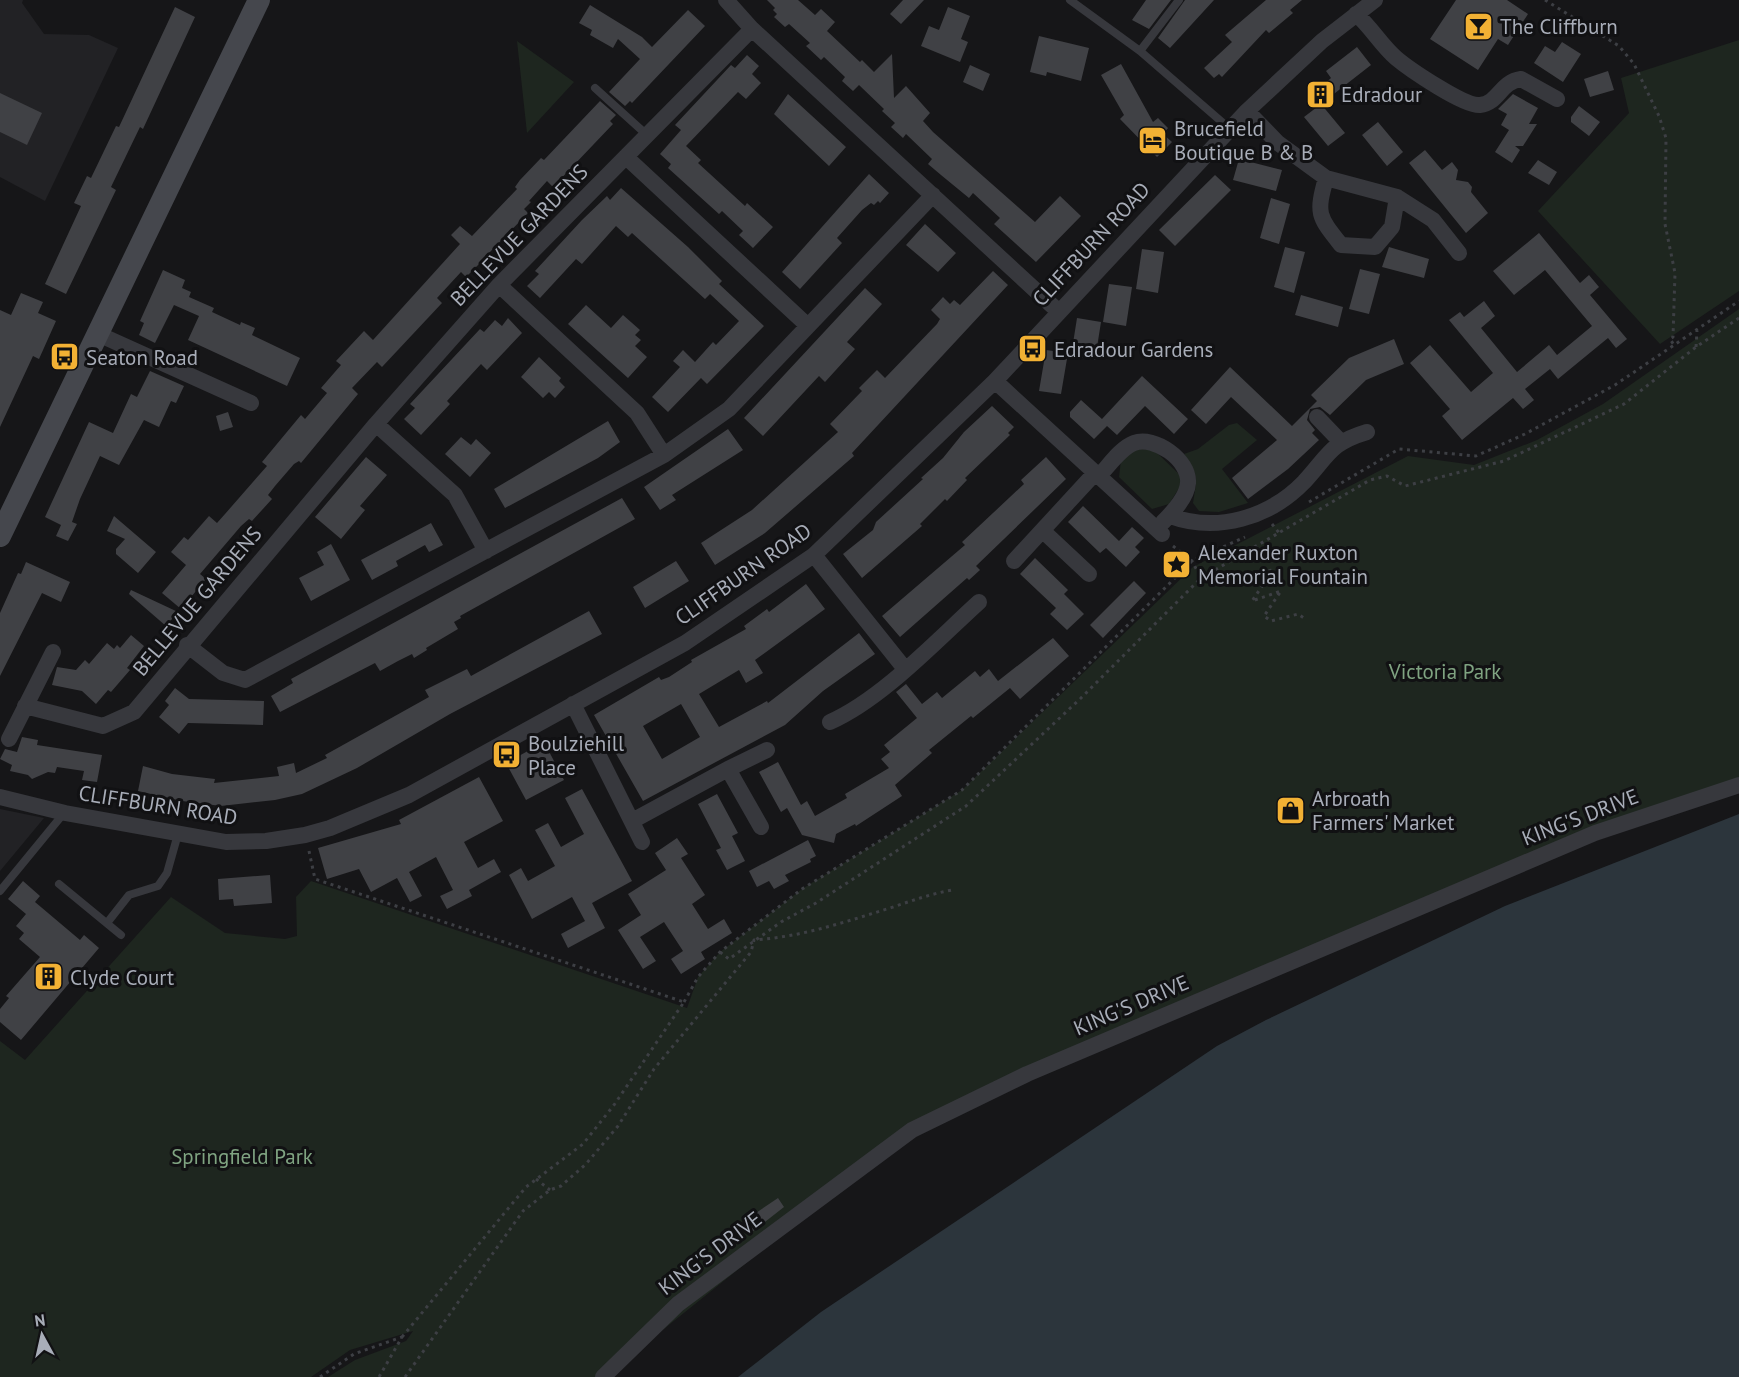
<svg xmlns="http://www.w3.org/2000/svg" width="1739" height="1377" viewBox="0 0 1739 1377" font-family="'PT Sans',sans-serif">
	<style>
		.built { fill: #222225 }
		.green { fill: #1e261f }
		.water { fill: #2c353c }
		.building { fill: #404145; fill-rule: evenodd }
		.lines { fill: none; stroke-linecap: round; stroke-linejoin: round }
		.path { stroke: #3d3f44; stroke-width: 3; stroke-dasharray: 3 4.5; stroke-linecap: butt }
		.lane { stroke: #37383d; stroke-width: 8 }
		.street { stroke: #37383d; stroke-width: 16 }
		.secondary { stroke: #45474d; stroke-width: 22 }
		.labels { text-anchor: middle; dominant-baseline: central; stroke-width: 6; stroke-linejoin: round; paint-order: stroke }
		.poi-label { font-size: 21px; fill: #a8adb8; stroke: #111113; text-anchor: start }
		.street-label { font-size: 21px; fill: #a8adb8; stroke: #111113 }
		.park-label { font-size: 21px; fill: #7fa381; stroke: #111113 }
	</style>
	<rect width="100%" height="100%" fill="#161618"/>
	<path class="built" d="M0,0h23l-1,3 22,31 45,1 29,13 -73,153 -45,-24z
		M0,809l44,9 -44,53z"/>
	<path class="green" d="M1739,40v251l-79,53 -122,-133 91,-98 -8,-35z
		M517,41l57,41 -47,51z
		M1739,309v480l-144,44 -683,297 -308,247h-276l27,-17 51,-19 7,-10 -63,19 -39,27h-311v-336l25,19 146,-163 54,36 60,6 12,-3 -1,-39 15,-16 376,127 11,-31 22,-25 82,-63 160,-99 231,-223 215,-111 66,9 63,-25 66,-36z
		M1237,423l20,17 -35,29 26,34 -29,9 -20,-1 -6,-8c4,-25 6,-27 -9,-49l14,-5 31,-24z
		M1138,448l17,3 26,25v9l-12,19 -17,5 -33,-32 2,-17z"/>
	<path class="water" d="M1739,814v563h-1001l83,-65 396,-266 49,-26 239,-114z"/>
	<path class="building" d="M767,0h31l17,15 6,-6 14,13 -8,9 33,31 2,-2 12,12 18,-18 2,44 12,-12 24,27 -7,8 10,11 102,90 25,-26 21,20 -45,46 -42,-38 6,-6 -27,-25 -4,5 -28,-23 -13,-11 4,-5 -26,-25 -3,4 -12,-11 4,-4 -13,-12 2,-2 -25,-24 -6,6 -11,-10 3,-4 -21,-20 -3,3 -15,-14 4,-3 -21,-19 -4,3 -11,-10 3,-3 -4,-4 2,-2z
		M903,0h21l-23,24 -11,-10z
		M1146,0h25l-22,29 -17,-9z
		M1185,0h29l-44,48 -12,-10z
		M1266,0h36l-12,10 3,3 -24,20 -3,-3 -44,47 -3,-3 -5,4 -10,-10 28,-26 -7,-7z
		M1456,0h51l21,14 -20,31 -10,-6 -20,31 -48,-31z
		M590,5l52,32 10,10 36,-37 17,16 -73,77 -2,-2 -5,5 -16,-14 31,-33 -22,-20 -5,9 -23,-13 2,-5 -13,-7z
		M175,7l20,10 -52,112 -3,-2 -29,60 5,3 -50,104 -21,-10 36,-78 -7,-3 13,-27 4,2 25,-52 3,1z
		M948,7l22,9 -9,23 7,3 -8,20 -39,-16 8,-20 10,4z
		M1039,36l50,12 -8,33 -34,-9 -1,4 -16,-4z
		M1562,42l19,12 -18,28 -29,-19 11,-17 10,6z
		M1357,47l14,18 -50,39 24,29 -17,13 -24,-29 17,-13 -8,-10 18,-16 -5,-7z
		M747,55l12,11 -7,8 9,9 -15,16 -8,-7 -52,54 15,14 -3,3 47,43 2,-3 26,24 -20,21 -14,-13 4,-4 -21,-20 -3,3 -51,-46 3,-4 -11,-10 21,-24 -6,-5 56,-60 4,3z
		M1121,64l32,58 5,-4 10,10 -5,6 9,8 -15,15 -37,-38 4,-4 -23,-40z
		M970,65l20,9 -7,17 -20,-9z
		M1608,71l6,19 -24,7 -6,-18z
		M0,93l42,20 -15,32 -27,-13z
		M788,94l58,53 -17,19 -55,-52z
		M1513,94l25,14 -9,16h8l-14,22h-8l5,4 -8,13 -17,-11 14,-22 -8,-5 6,-11 -9,-5z
		M600,101l16,14 -6,6 3,3 -60,63 -6,-6 -18,20 2,1 -7,7 4,4 -39,40 7,6 -9,10 -7,-6 -14,14 -5,-5 -24,26 5,5 -60,64 -5,-5 -25,26 6,6 -57,69 -2,-2 -5,3 -19,22 -7,9 4,4 -20,22 -3,-2 -8,7 -41,48 6,5 -25,30 -19,-16 24,-28 -15,-13 13,-15 4,3 21,-24 8,7 8,-9 42,-48 -5,-4 39,-47 4,4 22,-26 -6,-5 20,-23 -5,-4 28,-30 9,9 87,-96 -9,-9 9,-9 12,10 45,-47 -2,-2 5,-7 21,-22 3,2z
		M1579,106l21,16 -11,14 -18,-14v-5z
		M1378,122l25,30 -16,14 -25,-31z
		M1425,150l17,20 10,-8 6,8 -2,10 12,2 4,5 -1,5 17,21 -22,20 -57,-70z
		M1239,159l43,11 -6,21 -43,-11z
		M1538,160l19,12 -8,13 -21,-12z
		M869,174l20,19 -9,10 -2,-2 -4,4 -3,-2 -9,7 -25,28 5,5 -42,46 -18,-17z
		M1215,175l16,15 -56,56 -16,-16z
		M621,188l67,59 34,34 -3,3 45,42 -57,58 -6,-6 -33,34 -16,-15 28,-30 -7,-6 10,-11 12,12 18,-20 3,3 23,-24 -29,-27 -5,5 -73,-66 -4,4 -12,-11 -34,38 -6,-5 -36,39 -13,-12 12,-12 -4,-3 47,-51 25,-24 3,4z
		M1271,198l19,6 -11,40 -19,-6z
		M925,224l31,29 -18,19 -32,-27z
		M1539,233l41,50 9,-8 10,12 -9,8 37,44 -11,9 -8,-10 -50,41 -8,-10 -25,20 9,11 -11,9 -10,-11 -51,42 -20,-24 8,-7 -40,-46 20,-18 41,47 22,-19 -44,-53 11,-8 4,5 20,-16 11,15 -14,12 36,44 32,-27 8,10 35,-29 -47,-56 -31,25 -21,-24z
		M1285,247l20,5 -11,41 -20,-6z
		M1389,247l40,12 -5,19 -42,-11z
		M1142,249l22,3 -6,41 -22,-4z
		M1360,269l20,5 -11,40 -20,-5z
		M163,270l22,10 -3,8 9,4 -2,5 25,11 -2,4 28,13 1,-3 14,6 -3,7 48,23 -13,28 -99,-46 11,-24 -25,-11 -19,38 -16,-8 5,-12 -4,-2z
		M993,271l15,14 -156,168 2,3 -89,77 -50,32 -14,-22 51,-33 86,-78 -8,-8 32,-33 -3,-3 18,-18 8,8 52,-54 3,-5 -9,-9 12,-13 7,7 4,-4 6,5z
		M1109,284l23,3 -6,39 -23,-4z
		M865,288l17,16 -35,38 8,7 -30,33 -6,-6 -56,60 -19,-18z
		M21,293l22,9 -5,11 18,8 -17,38 -6,-3 -33,71v-117l11,5z
		M1301,295l42,12 -5,20 -43,-12z
		M586,305l25,23 12,-13 17,15 -5,5 6,5 -6,6 12,11 -19,21 -60,-54z
		M508,318l14,15 -35,37 -6,-6 -34,37 3,3 -29,31 -17,-16 11,-11 -5,-4 70,-75 4,3 11,-12 7,6z
		M1077,318l24,4 -6,38 -24,-4z
		M1394,339l10,25 -38,16 -36,35 -10,-8 -10,2 -3,11 8,10 -3,3 7,7 -31,29 -40,30 -16,-21 45,-38 -46,-43 -25,27 -15,-14 39,-43 62,59 25,-25 -6,-6 38,-37z
		M1046,350l22,3 -7,41 -22,-3z
		M539,357l22,21 -2,3 6,6 -10,11 -6,-6 -6,6 -22,-21z
		M150,371l34,15 -8,17 -5,-2 -12,26 -15,-7 -25,45 -19,-9 -20,43 -8,23 5,2 -9,17 -12,-5 5,-11 -16,-8 44,-95 24,11 18,-39 6,3z
		M1142,376l46,43 -14,15 -29,-28 -28,29 -10,-9 -13,13 -24,-22v-5l11,-12 21,19z
		M992,406l22,21 -6,6 2,2 -45,43 2,2 -20,21 -2,-2 -25,25 2,2 -60,52 -19,-24 30,-24 3,-8 47,-43 -2,-1 22,-20 21,-26z
		M228,412l5,15 -13,4 -4,-15z
		M608,421l12,21 -22,16 -93,50 -11,-19z
		M728,429l15,21 -71,45 4,5 -16,10 -16,-23z
		M461,437l10,8 5,-6 15,14 -21,24 -25,-23z
		M366,457l21,18 -27,31 5,4 -24,29 -26,-22z
		M1046,457l20,22 -90,87 4,4 -11,10 -2,-2 -67,59 -18,-21 83,-71 -3,-3 62,-58 -3,-4z
		M622,498l13,21 -175,97 1,2 -7,4 4,7 -32,19 1,2 -13,8 -2,-4 -14,7 -18,10 -5,-8 -95,49 -9,-16 22,-13 -2,-4z
		M1083,506l36,35 13,-14 12,11 -9,9 5,5 -14,15 -20,-19 -6,5 -32,-31z
		M114,516l42,36 -18,21 -22,-19v-5l9,-10 -18,-8z
		M431,523l12,22 -14,7 -4,-7 -29,16 2,5 -26,14 -11,-20z
		M331,544l19,36 -39,21 -12,-23 25,-13 -7,-13z
		M1035,558l33,32 -4,4 20,20 -17,16 -17,-16 6,-6 -36,-34z
		M676,561l13,20 -44,27 -12,-21z
		M26,562l44,20 -9,20 -19,-9 -42,83v-63l18,-40 3,1z
		M1134,581l12,12 -43,45 -13,-13z
		M806,584l19,25 -70,51 8,13 -17,10 -7,-13 -40,24 20,33 48,-26 1,2 91,-70 16,21 -52,37 -38,34 -142,76 -49,-86 65,-38 2,3 8,-3 23,-15 -1,-2 55,-31 -2,-3 23,-17 2,3zM681,704l19,33 -38,22 -19,-33z
		M131,590l47,22 -12,14 -37,-32z
		M589,611l13,23 -152,80 -93,54 -55,26 -27,6 -54,6 -39,-5 -44,-10 5,-25 29,8 43,5 -1,4 65,-7 -2,-9 17,-4 2,10 31,-15 -2,-3 104,-58 -4,-7 42,-21 4,7z
		M131,635l13,11 -17,22 3,2 -19,22 -3,-2 -12,14 -14,-13 -30,-6 5,-18 19,3 9,-10 4,4 18,-21 7,6 3,-4 3,3z
		M1053,638l16,18 -49,43 -10,-11 -37,30 -2,-2 -42,34 3,3 -37,32 7,11 -46,30 -1,-2 -19,10 -2,9 -32,-8 -15,-27 -6,4 -22,-40 19,-10 23,43 6,-4 8,15 32,-18 -2,-4 44,-26 -8,-9 9,-7 -6,-7 33,-27 -21,-26 10,-8 16,20 15,-12 5,6 33,-27 5,6 9,-8 9,12z
		M175,688l14,11 75,2 -1,24 -75,-2 -9,11 -20,-17 10,-12 -4,-4z
		M22,737l16,3 -1,5 65,10 -5,27 -15,-2 2,-9 -27,-4 -2,6 -7,-1 -16,7 -4,-4 -18,-4 2,-6 -12,-6 5,-10 12,3z
		M544,742l20,38 -38,20 -20,-37z
		M479,777l24,44 -39,21 14,26 16,-9 7,13 -32,18 3,6 -25,13 -7,-13 13,-6 -17,-33 -27,15 13,24 -12,6 -13,-24 -26,14 -12,-23 -32,10 -9,-31 83,-24 -2,-4z
		M582,789l50,92 -40,22 13,25 -37,20 -7,-14 24,-13 -13,-24 -40,22 -23,-44 12,-7 7,13 27,-15 -20,-36 13,-7 13,24 23,-13 -19,-36z
		M717,794l21,39 -6,3 13,25 -18,9 -11,-20 5,-2 -23,-44z
		M677,838l11,16 -7,4 24,37 -13,9 16,25 16,-10 8,14 -31,19 4,7 -24,15 -10,-15 12,-8 -19,-29 -24,15 16,24 -13,8 -25,-39 23,-15 -13,-21 38,-24 -11,-17z
		M808,840l8,16 -6,3 1,3 -26,13 4,6 -15,8 -5,-8 -12,6 -8,-16z
		M270,875l2,28 -38,3 -1,-7 -14,1 -1,-21z
		M23,881l17,15 -5,6 45,38 4,-5 15,13 -78,92 -21,-18v-13l9,-11 -3,-2 34,-39 -21,-18 5,-6 -8,-7 10,-12 -18,-15z
		M778,1198l6,9 -32,25 -8,-11z"/>
	<g class="lines">
		<path class="path" d="M1545,0l74,46 15,18 25,52 7,22 -1,86 10,49 -2,64 -3,2 4,6
			M1696,347l1,-16
			M1309,502l90,-53 77,7 49,-22 90,-49 124,-84
			M1272,524l8,10
			M1173,546l19,15 9,17 169,-98 17,-4 18,10 99,-25 120,-57 72,-57 43,-29
			M309,851l6,28 369,123 -70,103 -31,39 -57,43 -124,150
			M720,952l9,7 52,-37 35,-19 150,-97 115,-108 120,-120 12,3 60,-11 -21,31 29,-10 -17,25 7,5 27,-7 6,4
			M684,1002l14,-25 22,-25 82,-63 160,-99 230,-229 53,-24
			M536,1179l14,11
			M320,1377l34,-23 48,-17 -23,40
			M405,1377l118,-166 27,-21 11,-4 25,-22 32,-38 36,-57 97,-117 3,-12c47,-3 91,-18 136,-32 21,-7 40,-14 62,-18"/>
		<path class="lane" d="M1070,0l70,51
			M1179,0l-39,51 90,78
			M595,88l52,47
			M59,884l62,51
			M0,891l64,-78
			M107,923l22,-28 29,-9 9,-13 11,-39"/>
		<path class="street" d="M726,0l26,29
			M1356,14c15,13 25,31 40,44 13,11 69,49 84,47 19,-2 20,-23 41,-26l36,20
			M1247,111l31,32 48,35 71,19 36,23 26,33
			M626,157l182,169
			M1326,178c-10,36 -8,38 15,67l34,2 17,-20 5,-30
			M499,285l138,128 27,42
			M98,334l153,69
			M995,381l167,153
			M1317,417l23,24
			M376,424l79,71 31,56
			M1100,475c10,-11 21,-27 34,-32 20,-8 56,17 54,40 -1,14 -15,29 -25,39
			M1170,516c47,17 99,2 134,-34 25,-27 26,-39 63,-50
			M1043,531l46,43
			M814,555l91,114
			M1014,561l82,-89
			M187,645l36,28 22,7 419,-225 65,-46 204,-214
			M573,704l69,138
			M25,706l78,20 31,-14 242,-288 123,-139 253,-256 306,282
			M830,722c52,-23 106,-81 149,-120
			M9,739l44,-87
			M728,769l39,-19
			M0,797l65,16 161,29 40,-1 39,-6 25,-7 79,-33 276,-152 129,-88 181,-174 252,-270 75,-70 53,-41
			M632,821l96,-52 33,58
			M603,1377l75,-73 234,-174 115,-56 568,-241 144,-48"/>
		<path class="secondary" d="M0,536l259,-536"/>
	</g>
	<defs>
		<symbol id="bar-square" viewBox="-11 -11 22 22"><rect x="-9" y="-9" width="18" height="18" rx="4" fill="#f2b134" stroke="#111113"/><path d="M-6-5H6L.8 .8V4.5H3.5V6h-7V4.5H-.8V.8Z" fill="#111"/></symbol>
		<symbol id="building-square" viewBox="-11 -11 22 22"><rect x="-9" y="-9" width="18" height="18" rx="4" fill="#f2b134" stroke="#111113"/><path d="M-4-6H4V6H1V3H-1V6H-4ZM-2.5-4.3h1.7v1.8h-1.7ZM.8-4.3h1.7v1.8H.8ZM-2.5-1h1.7V.8h-1.7ZM.8-1h1.7V.8H.8Z" fill="#111"/></symbol>
		<symbol id="hotel-square" viewBox="-11 -11 22 22"><rect x="-9" y="-9" width="18" height="18" rx="4" fill="#f2b134" stroke="#111113"/><path d="M-6-4.5h1.5V1H6V5H4.5V3h-9V5H-6ZM-4 0a1.8 1.8 0 1 1 3.6 0ZM.5 0V-2.5h3Q6-2.5 6 0Z" fill="#111"/></symbol>
		<symbol id="bus-square" viewBox="-11 -11 22 22"><rect x="-9" y="-9" width="18" height="18" rx="4" fill="#f2b134" stroke="#111113"/><path d="M-5-6H5V4H4V6H2V4H-2V6H-4V4H-5ZM-3.5-4V0h7V-4ZM-3.5 1.2v1.5H-2V1.2ZM2 1.2v1.5H3.5V1.2Z" fill="#111"/></symbol>
		<symbol id="sight-square" viewBox="-11 -11 22 22"><rect x="-9" y="-9" width="18" height="18" rx="4" fill="#f2b134" stroke="#111113"/><path d="M0-6L1.8-2.2L6-1.7L2.9 1.2L3.7 5.4L0 3.3L-3.7 5.4L-2.9 1.2L-6-1.7L-1.8-2.2Z" fill="#111"/></symbol>
		<symbol id="shop-square" viewBox="-11 -11 22 22"><rect x="-9" y="-9" width="18" height="18" rx="4" fill="#f2b134" stroke="#111113"/><path d="M-5-2.5h2.3a2.7 3.5 0 0 1 5.4 0H5L5.5 6h-11ZM-1.5-2.5h3a1.5 2.3 0 0 0-3 0Z" fill="#111"/></symbol>
	</defs>
	<g fill-rule="evenodd">
		<use href="#bar-square" x="1462" y="10" width="33" height="33"/>
		<use href="#building-square" x="1304" y="78" width="33" height="33"/>
		<use href="#hotel-square" x="1136" y="124" width="33" height="33"/>
		<use href="#bus-square" x="1016" y="332" width="33" height="33"/>
		<use href="#bus-square" x="48" y="340" width="33" height="33"/>
		<use href="#sight-square" x="1160" y="548" width="33" height="33"/>
		<use href="#bus-square" x="490" y="738" width="33" height="33"/>
		<use href="#shop-square" x="1274" y="794" width="33" height="33"/>
		<use href="#building-square" x="32" y="960" width="33" height="33"/>
	</g>
	<g class="labels">
		<g class="poi-label">
			<text x="1500" y="26">The Cliffburn</text>
			<text x="1341" y="94">Edradour</text>
			<text x="1174" y="128">Brucefield<tspan x="1174" dy="24">Boutique B &amp; B</tspan></text>
			<text x="1054" y="349">Edradour Gardens</text>
			<text x="86" y="357">Seaton Road</text>
			<text x="1198" y="552">Alexander Ruxton<tspan x="1198" dy="24">Memorial Fountain</tspan></text>
			<text x="528" y="743">Boulziehill<tspan x="528" dy="24">Place</tspan></text>
			<text x="1312" y="798">Arbroath<tspan x="1312" dy="24">Farmers' Market</tspan></text>
			<text x="70" y="977">Clyde Court</text>
		</g>
		<g class="street-label">
			<text transform="translate(519 235) rotate(-46)">BELLEVUE GARDENS</text>
			<text transform="translate(1091 244) rotate(-47)">CLIFFBURN ROAD</text>
			<text transform="translate(743 574) rotate(-35)">CLIFFBURN ROAD</text>
			<text transform="translate(197 601) rotate(-50)">BELLEVUE GARDENS</text>
			<text transform="translate(158 805) rotate(9)">CLIFFBURN ROAD</text>
			<text transform="translate(1580 817) rotate(-21)">KING'S DRIVE</text>
			<text transform="translate(1131 1005) rotate(-23)">KING'S DRIVE</text>
			<text transform="translate(710 1253) rotate(-37)">KING'S DRIVE</text>
		</g>
		<g class="park-label">
			<text x="1445" y="671">Victoria Park</text>
			<text x="242" y="1156">Springfield Park</text>
		</g>
	</g>
	<g transform="translate(42 1335) rotate(352)" stroke="#111113" stroke-width="4.5" paint-order="stroke">
	<path d="M0-4.5L10 22L0 15L-10 22Z" fill="#a8adb8"/>
	<text y="-9" font-size="16" font-weight="bold" text-anchor="middle" fill="#a8adb8">N</text>
	</g>
</svg>
